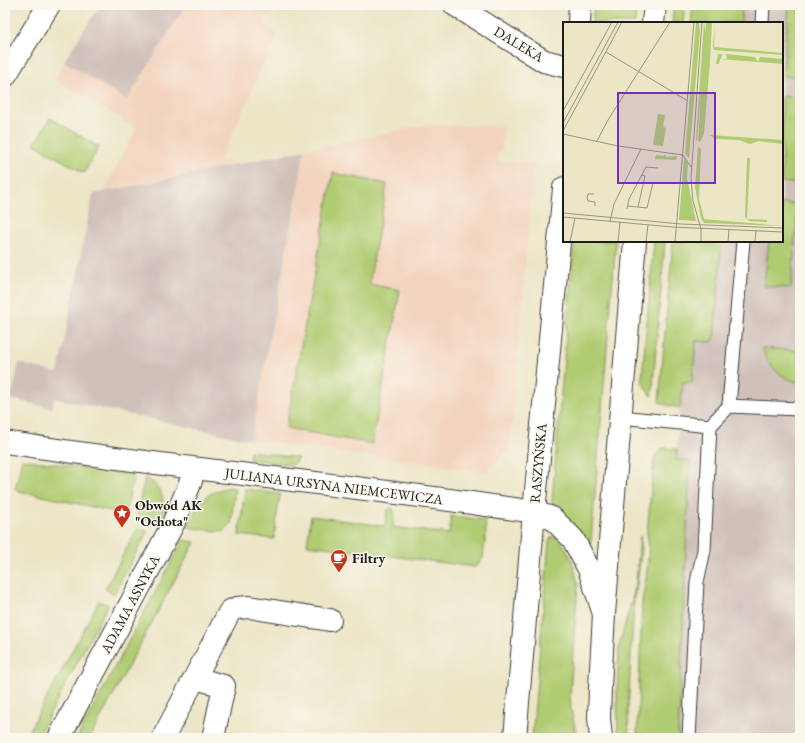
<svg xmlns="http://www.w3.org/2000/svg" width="805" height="743" viewBox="0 0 805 743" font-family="'EB Garamond',serif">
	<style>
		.built { fill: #f3d4be }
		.industrial { fill: #cfc0ba }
		.green { fill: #b0cc72; stroke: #667447 }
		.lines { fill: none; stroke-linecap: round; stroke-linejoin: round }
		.lane-casing { stroke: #3b3a36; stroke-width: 15 }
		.street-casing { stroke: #3b3a36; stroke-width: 24 }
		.secondary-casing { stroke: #3b3a36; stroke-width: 24 }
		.lane { stroke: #fff; stroke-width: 13 }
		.street { stroke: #fff; stroke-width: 22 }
		.secondary { stroke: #fff; stroke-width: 22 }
		.labels { text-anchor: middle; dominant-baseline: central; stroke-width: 3; stroke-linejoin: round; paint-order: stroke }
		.street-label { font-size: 14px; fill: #1c1c1c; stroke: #fbf7ec }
		.poi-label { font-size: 14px; font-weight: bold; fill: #1c1c1c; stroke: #fbf7ec; text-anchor: start }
		.inset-road { fill: none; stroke: #999582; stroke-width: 1 }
		.view { fill: #7b2cbf; fill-opacity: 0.15; stroke: #7b2cbf; stroke-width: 2 }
		.inset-edge { fill: none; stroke: #1c1c1c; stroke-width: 2 }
	</style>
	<rect width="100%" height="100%" fill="#fbf7ec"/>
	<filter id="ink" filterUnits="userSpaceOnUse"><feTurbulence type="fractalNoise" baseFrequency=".025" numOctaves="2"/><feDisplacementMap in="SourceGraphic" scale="8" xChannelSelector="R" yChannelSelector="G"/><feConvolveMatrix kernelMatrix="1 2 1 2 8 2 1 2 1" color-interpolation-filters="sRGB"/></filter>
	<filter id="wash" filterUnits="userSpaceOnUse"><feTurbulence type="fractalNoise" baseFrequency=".012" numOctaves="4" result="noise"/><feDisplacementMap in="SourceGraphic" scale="16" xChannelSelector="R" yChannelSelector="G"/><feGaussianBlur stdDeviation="0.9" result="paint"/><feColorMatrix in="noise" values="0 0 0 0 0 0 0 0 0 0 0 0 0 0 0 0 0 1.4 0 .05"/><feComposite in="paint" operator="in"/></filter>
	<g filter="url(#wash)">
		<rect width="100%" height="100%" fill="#ece5c6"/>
		<path class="built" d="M186,5h89l-11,18 14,10 -57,126 17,5 -134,27 32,-63 -82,-49 10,-18 63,38z
			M426,125l77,1 -1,24 -3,2 -2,3 1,5 3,2 33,2 -24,283 -23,25 -236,-32 54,-290z"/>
		<path class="industrial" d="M100,5h86l-59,95 -63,-39z
			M715,5h85v733h-145l25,-330 15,-167h87v-218h-68z
			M305,150l-54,290 -22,-4 -175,-38 -2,10 -41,-9 8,-36 39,10 35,-179z"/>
		<path class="green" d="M594,5h42l-1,18h-43z
			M674,5h11l-2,18h-11z
			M693,5h49l-1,18h-50z
			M789,5h11v72l-17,-1z
			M782,96l18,2 -1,86 -17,-2z
			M50,118l49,29 -15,26 -50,-29z
			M333,173l54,11 -18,100 31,6 -28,154 -86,-16z
			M782,203l16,1 -7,84 -27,-2 5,-45h13z
			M574,241h42l-25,300 -3,3 -2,-1 -31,-35 -2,-4 -1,-3z
			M654,241h11l-13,156c-5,-5 -9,-12 -10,-19z
			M673,241h49l-8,99 -3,2 -15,-1 -4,42 -9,-1 -3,26 -13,-3 -8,-3z
			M762,348l38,3v32c-20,-6 -31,-15 -38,-35z
			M664,448l13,1 -1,11 14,1 -12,277h-41l5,-137c4,-21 9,-48 5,-68l7,-73c1,-5 5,-10 10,-12z
			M250,451l48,7 -5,7 -44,-6z
			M22,459l112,16 -8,35 -6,3 -105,-23z
			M145,478c18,8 21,24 16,41 -12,3 -16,3 -24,-6z
			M230,487l5,1 -4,36 -8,8 -36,-5c11,-22 16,-35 43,-40z
			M245,489l35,5 -6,45 -35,-4z
			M390,508l3,1 1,2 -1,16 56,7 2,-18 34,4 1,11 -3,27 -8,9 -168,-22 4,-29 74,10 2,-15z
			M137,529l11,2 -34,63 -9,-5z
			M640,536c3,14 -3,49 -6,64l-6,110 1,28h-11l-1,-46 2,-46 15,-54 2,-10z
			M552,537h2l4,1 7,9 7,13 6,24 -8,109 1,16 6,29h-45l17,-196 1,-3z
			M183,540l12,2 -105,196h-13z
			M99,601l9,4 -71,133h-12z"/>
	</g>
	<g filter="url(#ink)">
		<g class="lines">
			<defs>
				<path id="lane" d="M762,23l1,-18
					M729,406l71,3
					M620,417l90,9
					M689,738l8,-156 7,-32 6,-124 19,-20 14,-165"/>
				<path id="street" d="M455,5l89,56 20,5
					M5,76l44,-71
					M5,442c176,28 353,43 529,70l18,6 21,21 16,30 15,45
					M195,678l29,8 -11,52
					M59,738l114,-214 18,-43 1,-13
					M163,738l67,-127 7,-3 12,-1 81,13"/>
				<path id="secondary" d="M579,23l1,-18
					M653,23l2,-18
					M515,738l19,-226 30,-324
					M601,738l-2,-20 1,-31 4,-73 31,-373"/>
			</defs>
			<use href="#lane" class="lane-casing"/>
			<use href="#street" class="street-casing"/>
			<use href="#secondary" class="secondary-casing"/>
			<use href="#lane" class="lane"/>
			<use href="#street" class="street"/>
			<use href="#secondary" class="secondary"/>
		</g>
	</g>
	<defs>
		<symbol id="sight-pin" viewBox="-11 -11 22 30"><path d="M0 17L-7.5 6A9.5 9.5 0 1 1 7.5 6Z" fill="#c8321e" stroke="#fbf7ec"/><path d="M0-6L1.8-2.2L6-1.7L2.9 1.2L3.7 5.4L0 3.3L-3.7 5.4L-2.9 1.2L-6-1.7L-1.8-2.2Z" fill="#fff"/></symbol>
		<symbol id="cafe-pin" viewBox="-11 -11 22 30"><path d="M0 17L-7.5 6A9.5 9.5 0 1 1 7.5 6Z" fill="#c8321e" stroke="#fbf7ec"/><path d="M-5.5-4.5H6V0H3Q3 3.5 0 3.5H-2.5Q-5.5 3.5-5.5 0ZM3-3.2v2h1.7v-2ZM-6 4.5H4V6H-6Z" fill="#fff"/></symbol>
	</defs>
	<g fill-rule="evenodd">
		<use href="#sight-pin" x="112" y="503" width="20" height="27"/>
		<use href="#cafe-pin" x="329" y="548" width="20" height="27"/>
	</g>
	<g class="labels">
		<g class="street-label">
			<text transform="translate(519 44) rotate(31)">DALEKA</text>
			<text transform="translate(538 463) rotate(-85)">RASZYŃSKA</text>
			<text transform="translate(334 486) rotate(7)">JULIANA URSYNA NIEMCEWICZA</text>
			<text transform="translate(130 604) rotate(-62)">ADAMA ASNYKA</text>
		</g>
		<g class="poi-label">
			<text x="135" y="505">Obwód AK<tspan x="135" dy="16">"Ochota"</tspan></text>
			<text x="352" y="558">Filtry</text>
		</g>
	</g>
	<g transform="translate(563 22)">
		<rect width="220" height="220" fill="#ece5c6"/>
		<path d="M133,0h3l1,10 -11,126 -4,-4zM141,0l2,15 -9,104 -1,-2zM143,0h6l-2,40 -6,72 -4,8 -2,-1zM152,0l-1,25 69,6v2l-69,-5 -1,-3zM155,32h4l-1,5h6l-1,-5 29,3 3,5 2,-5 23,2v5l-63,-5 -1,5h-3zM95,92l7,1 -2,12 3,1 -3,18 -10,-1zM147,113l73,5v4l-24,-3 -9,3 -11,-4 -24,-1zM135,125l3,2 -2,50 5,20 79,7 -79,-3 -3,-5 -6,-31zM102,132l1,3 11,-1 -1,4 -21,-1 1,-4 8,1zM121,136l4,5 -1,15 9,43 -17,-1zM184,136h3l-3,61 20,1v2l-18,-1 -4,-4z" fill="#b0cc72"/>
		<path class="inset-road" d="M43,30l82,49M0,89l49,-89M0,101l55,-101M0,109l59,-109M0,112l55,12 65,9 8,12M34,119l11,-21 62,-98M31,172h-6l-1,4 1,3 7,1v4M64,184l11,1 7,-31 -3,-1M75,185l9,1 6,-25M64,187l2,-10 17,-32 12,1M0,191l118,11 102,4M0,195l109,10 111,5M47,199l4,-17 27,-55M7,220l5,-24M55,220l2,-20M83,220l2,-17M112,220l19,-220M138,220v-13l-8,-28 -2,-23 11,-156M165,220l1,-13M192,220l1,-12"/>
		<path class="view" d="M55,71h97v90h-97z"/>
		<rect width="220" height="220" class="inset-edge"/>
	</g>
	<rect width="805" height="743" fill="none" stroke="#fbf7ec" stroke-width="20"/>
</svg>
